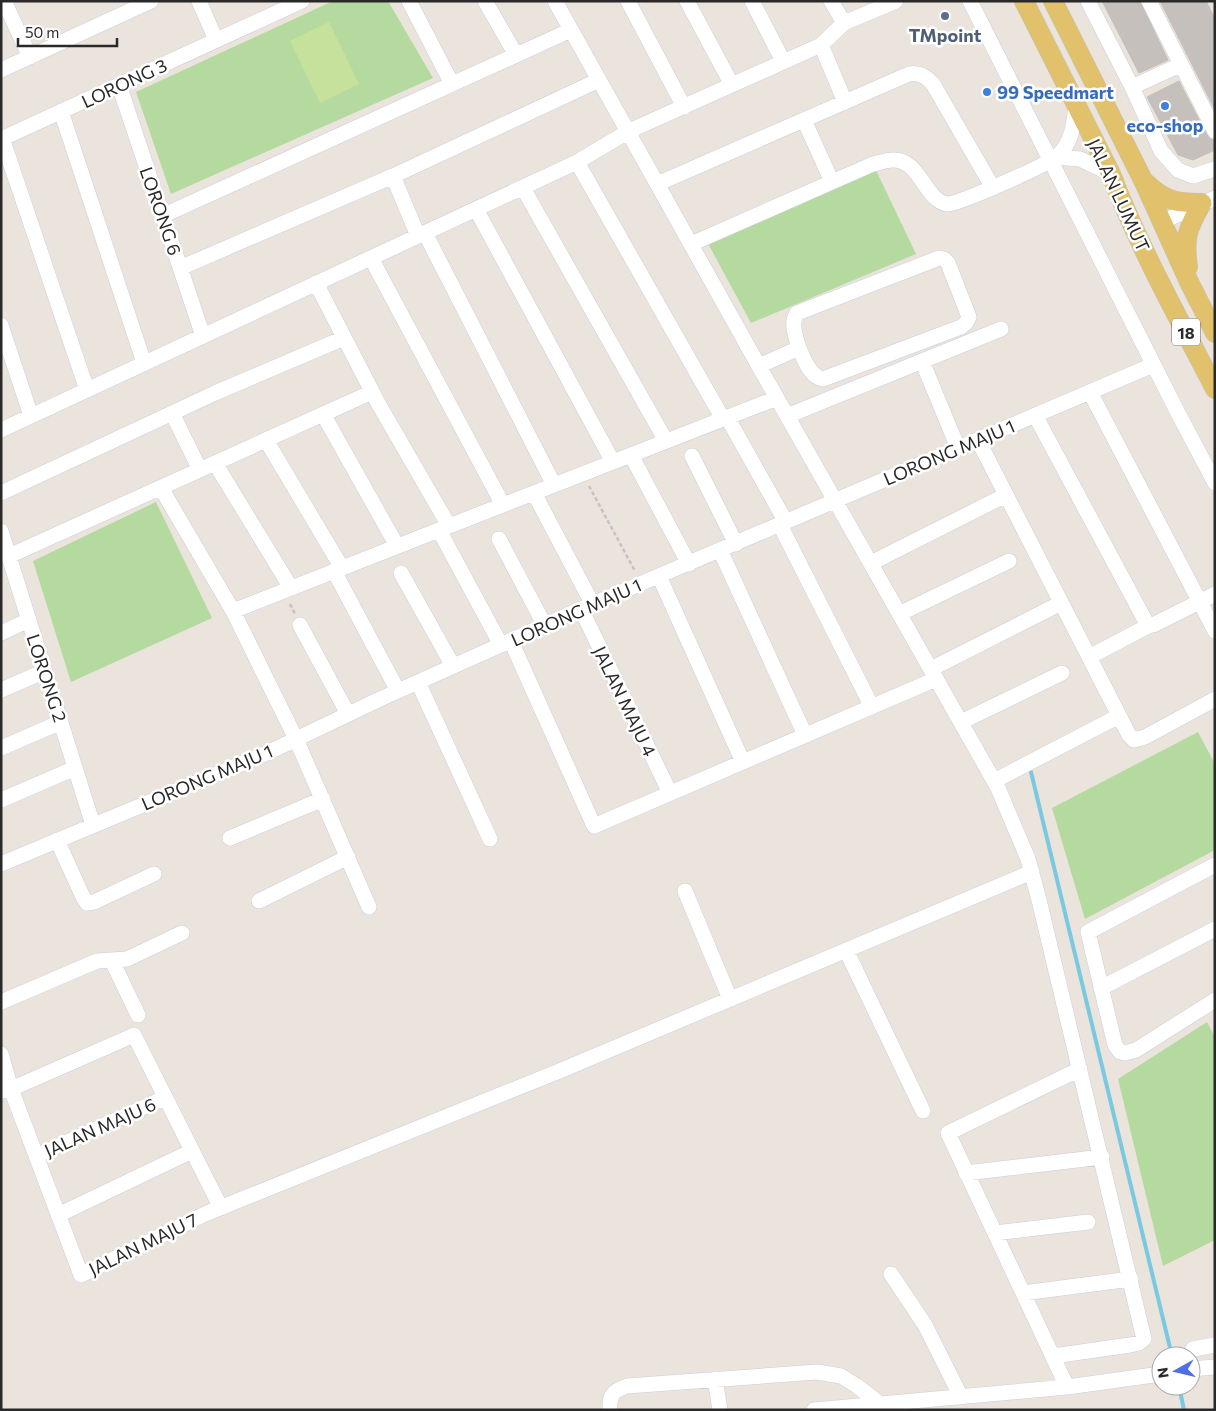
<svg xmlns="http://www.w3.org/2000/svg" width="1216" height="1411" viewBox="0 0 1216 1411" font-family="Commissioner,sans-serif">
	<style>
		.green { fill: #b5da9f }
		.pitch { fill: #c6e19b }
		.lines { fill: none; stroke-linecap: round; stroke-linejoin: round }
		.stream { stroke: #7bc9e1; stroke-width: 4 }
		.building { fill: #c5c0bc; stroke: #c5bfb6 }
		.minor-casing { stroke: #cbced9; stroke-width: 16 }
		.major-casing { stroke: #c3c3c3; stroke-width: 20 }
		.path { stroke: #c3c3c3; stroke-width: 2.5; stroke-dasharray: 4 2.5; stroke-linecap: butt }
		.minor { stroke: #fff; stroke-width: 15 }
		.major { stroke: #e1c16b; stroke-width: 19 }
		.service-dot { fill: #5c6f8a; stroke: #fff; stroke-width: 2 }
		.shop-dot { fill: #3f7fe0; stroke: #fff; stroke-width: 2 }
		.labels { text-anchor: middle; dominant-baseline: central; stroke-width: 5; stroke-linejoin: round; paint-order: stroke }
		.shield { fill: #fff; stroke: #696969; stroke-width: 1 }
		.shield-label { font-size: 16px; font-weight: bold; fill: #292929 }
		.service-label { font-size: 18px; font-weight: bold; fill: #4e5e75; stroke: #fff }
		.street-label { font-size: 18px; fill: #292929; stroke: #fff }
		.shop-label { font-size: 18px; font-weight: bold; fill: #366cbe; stroke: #fff; text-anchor: start }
	</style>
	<rect width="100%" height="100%" fill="#eae4dc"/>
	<path class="green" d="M333,1h55l45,77 -262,116 -35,-102z
		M873,164l43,90 -165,69 -46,-85z
		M156,502l56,116 -141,64 -38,-121z
		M1198,732l17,32v86l-130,69 -33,-111z
		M1207,1022l8,15v203l-52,26 -45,-187z"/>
	<path class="pitch" d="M329,22l30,62 -39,19 -30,-62z"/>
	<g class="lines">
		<path class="stream" d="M1031,772l141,584
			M1179,1386l5,24"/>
	</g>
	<path class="building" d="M1102,1h38l28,59 -29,13z
		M1160,1h46l9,18v91z
		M1179,81l28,54 3,4 5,1v10l-22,10 -15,-5 -31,-58z"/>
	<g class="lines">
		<defs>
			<path id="minor" d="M4,1l26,56
				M199,1l17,39
				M409,1l43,83
				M485,1l31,54
				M555,1l206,369 237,418 30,71 11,41 105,439 -5,4 -9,2 -77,11
				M628,1l56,106
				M687,1l45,84
				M752,1l31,60
				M831,1l13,22
				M970,1l208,412 37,70
				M1088,1l44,86 29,64 17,19 15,6 22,-7
				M1149,1l66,130
				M821,45l24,57
				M1,70l150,-69
				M119,85l84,251
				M1132,87l48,-22
				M61,111l83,252
				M804,120l28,62
				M2,138l85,252
				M1,139l301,-138
				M1057,157l23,2 31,15
				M577,162l146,257
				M393,176l25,60
				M657,184l252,-110c10,-2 18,3 24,10l60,104
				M523,188l143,253
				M476,209l137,253
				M162,216l409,-186
				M1162,222l53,-24
				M425,233l129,252
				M691,244l182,-80c6,-1 13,-4 19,-4 28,-2 32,40 55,44 10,1 99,-39 109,-47 16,-12 18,-34 20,-52
				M371,258l132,247
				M180,268l213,-92 206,-96
				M316,283l62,120 71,123 328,-128
				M1,325l30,91
				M922,361l36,87
				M759,366l40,-18c5,11 11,29 24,31l138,-52 5,-4 3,-6 -21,-54 -4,-4 -5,-1 -142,55c-7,10 -1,24 2,35
				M1090,392l125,239
				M172,413l28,57
				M323,414l74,132
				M1035,415l111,207 4,3h3l62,-31
				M787,416l214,-87
				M727,417l59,105
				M1,430l576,-268 52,-31 192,-86 23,-22 52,-22
				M266,440l76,128
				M978,440l151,295 5,5 11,-3 70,-38
				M631,455l58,109
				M692,456l44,88
				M215,463l76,125
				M161,488l72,123 63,128 73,168
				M1,493l214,-100 129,-55
				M534,493l59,112
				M780,525l92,182
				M439,530l62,115
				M1,531l92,294
				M499,539l46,87
				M720,550l85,185
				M9,556l363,-164
				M871,563l135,-68
				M334,571l64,120
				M401,573l52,93
				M659,576l84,186
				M581,609l89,184
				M233,611l216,-85
				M899,614l110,-53
				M300,625l48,89
				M1,633l28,-13
				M511,641l83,185 342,-147
				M1089,657l61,-32
				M931,669l130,-66
				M418,682l72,157
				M1,690l44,-19
				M961,722l101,-49
				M1,748l60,-26
				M994,781l125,-65
				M1,800l74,-32
				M230,838l93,-39
				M57,840l26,57 4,6 7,-1 60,-28
				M1,864l266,-111 113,-54 201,-90 572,-244
				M1215,865l-127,67 27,113 5,7 5,1 11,-3 79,-50
				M685,891l45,108
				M259,901l89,-44
				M846,950l77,161
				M112,961l26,54
				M1101,988l114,-59
				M1,1002l96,-41 30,-2 55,-26
				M1,1054l10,35 123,-54 87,173
				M1,1091l10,-2 70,186 124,-61 352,-142 475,-200
				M36,1156l128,-58
				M966,1173l136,-16
				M58,1215l134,-64
				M995,1233l93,-11
				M891,1274l34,51 36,72
				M1023,1293l108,-14
				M1193,1349l22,-4
				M1191,1369l24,-2
				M715,1379l5,31
				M1067,1387l-119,-254 132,-64
				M610,1410c-1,-15 3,-19 17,-24l190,-14 24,4 16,10 23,18
				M814,1410l253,-23 94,-13"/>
			<path id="major" d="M1024,1l87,173c28,73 68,145 104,215
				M1053,1l90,179 47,104 25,49
				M1146,183c19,18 30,20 56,20 -15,26 -18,35 -14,64"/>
		</defs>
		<use href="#minor" class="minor-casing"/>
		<use href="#major" class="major-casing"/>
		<path class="path" d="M589,486l46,85
			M290,604l5,10"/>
		<use href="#minor" class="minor"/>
		<use href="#major" class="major"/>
	</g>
	<circle class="service-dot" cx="945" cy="16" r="5"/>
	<g class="shop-dot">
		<circle cx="987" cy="92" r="5"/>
		<circle cx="1165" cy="106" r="5"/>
	</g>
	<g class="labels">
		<rect class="shield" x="1172" y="318.5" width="28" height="27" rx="4"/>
		<g class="shield-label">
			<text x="1186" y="332">18</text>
		</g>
		<g class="service-label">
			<text x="945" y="35">TMpoint</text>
		</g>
		<g class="street-label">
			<text transform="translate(124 83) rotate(-25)">LORONG 3</text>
			<text transform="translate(1119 195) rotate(65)">JALAN LUMUT</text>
			<text transform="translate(161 211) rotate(71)">LORONG 6</text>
			<text transform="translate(949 452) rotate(-23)">LORONG MAJU 1</text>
			<text transform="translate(576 612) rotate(-24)">LORONG MAJU 1</text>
			<text transform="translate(47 678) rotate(72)">LORONG 2</text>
			<text transform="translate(625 701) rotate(64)">JALAN MAJU 4</text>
			<text transform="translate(207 777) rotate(-23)">LORONG MAJU 1</text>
			<text transform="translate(100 1127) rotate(-24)">JALAN MAJU 6</text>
			<text transform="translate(143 1244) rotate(-26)">JALAN MAJU 7</text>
		</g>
		<g class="shop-label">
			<text x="997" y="92">99 Speedmart</text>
			<text x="1165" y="125" text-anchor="middle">eco-shop</text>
		</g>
	</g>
	<rect width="1216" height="1411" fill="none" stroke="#292929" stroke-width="5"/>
	<g transform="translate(1176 1371) rotate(262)"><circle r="24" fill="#ffffff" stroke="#a9a9a9"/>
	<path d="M0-4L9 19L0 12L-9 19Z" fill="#4e6fe5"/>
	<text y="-8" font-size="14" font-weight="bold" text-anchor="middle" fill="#292929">N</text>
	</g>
	<path d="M18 38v8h99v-8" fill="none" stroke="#292929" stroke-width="2.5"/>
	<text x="25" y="38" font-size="15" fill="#292929" stroke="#ffffff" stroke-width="4" paint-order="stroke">50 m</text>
</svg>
